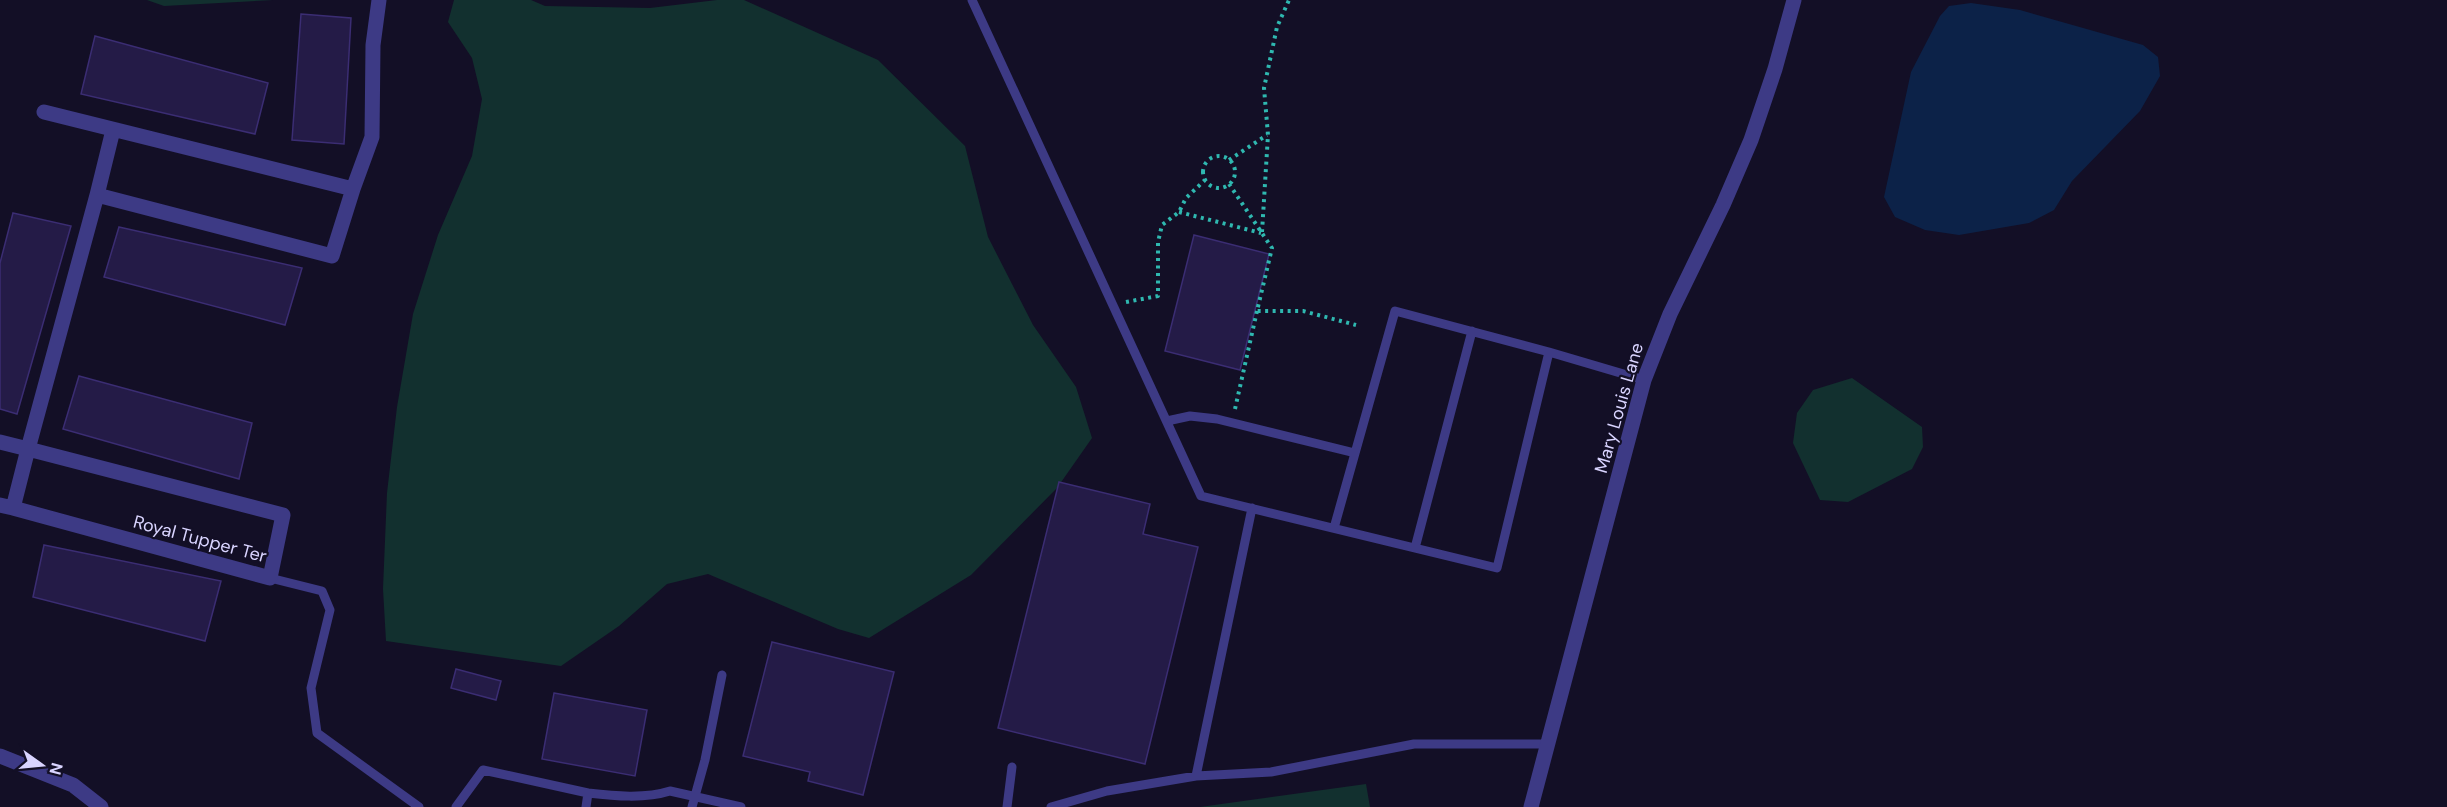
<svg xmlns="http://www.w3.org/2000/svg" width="2447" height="807" viewBox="0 0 2447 807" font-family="'DM Sans',sans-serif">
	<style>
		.green { fill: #12302f }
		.water { fill: #0c2248 }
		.building { fill: #241b47; stroke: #3b2d73; stroke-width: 1.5 }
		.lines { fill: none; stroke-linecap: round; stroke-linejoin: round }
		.path { stroke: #2fb8b0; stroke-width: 4; stroke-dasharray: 3 4.5; stroke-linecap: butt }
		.lane { stroke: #3d3a85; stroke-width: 9 }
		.street { stroke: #3d3a85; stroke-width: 15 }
		.labels { text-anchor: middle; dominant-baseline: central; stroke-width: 4.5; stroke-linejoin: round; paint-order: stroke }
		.street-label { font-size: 18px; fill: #d9d4ff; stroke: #130f26 }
	</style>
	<rect width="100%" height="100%" fill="#130f26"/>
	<path class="green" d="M147,0h126l-109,6z
		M454,0h77l14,6 105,2 67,-8h27l134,60 87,86 23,91 45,88 43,62 16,51 -35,50 -86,87 -102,63 -31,-9 -130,-55 -41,10 -48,42 -58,40 -175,-25 -3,-52 4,-96 10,-86 16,-93 25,-79 34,-79 10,-57 -10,-41 -24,-36z
		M1852,378l70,49 1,20 -11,22 -64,33 -28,-2 -27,-57 4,-30 16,-23z
		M1366,784l4,23h-170z"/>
	<path class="water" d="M1971,3l49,7 123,35 15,12 2,19 -20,35 -68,70 -18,29 -25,13 -70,12 -34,-5 -30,-13 -11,-20 27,-125 29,-56 9,-10z"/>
	<path class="building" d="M301,14l50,4 -7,126 -52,-4z
		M95,36l173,47 -13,51 -174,-40z
		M13,213l58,13 -54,188 -17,-5v-146z
		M119,227l183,41 -17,57 -181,-48z
		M1194,235l75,19 -29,116 -75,-19z
		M79,376l173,47 -13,56 -176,-50z
		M1059,482l91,22 -7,30 55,13 -53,217 -147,-36z
		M44,545l177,36 -16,60 -172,-44z
		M772,642l122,30 -31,123 -55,-14 2,-9 -67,-16z
		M456,669l45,12 -5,19 -45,-12z
		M554,693l93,17 -12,66 -93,-17z"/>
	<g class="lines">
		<path class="path" d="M1203 172a16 16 0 1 1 32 0a16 16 0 1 1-32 0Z
			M1229,160l38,-25
			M1229,184l43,64 -15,63h46l53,14
			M1179,212l82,21
			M1262,232l6,-97 -4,-47 13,-61 12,-27
			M1126,302l32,-6v-54l4,-17 17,-13 7,-14 19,-18
			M1235,409l22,-98"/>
		<path class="lane" d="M972,0l229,496 296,72 52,-216 95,28
			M1167,421l23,-5 27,3 138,34
			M1334,528l61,-217 154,41
			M1415,548l57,-217
			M270,578l52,13 8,19 -19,78 6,45 102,74
			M1196,776l56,-268
			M456,807l27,-37 105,23
			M586,807l2,-14c26,3 57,6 82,-2l71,16
			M692,807l13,-47 17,-85
			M1007,807l5,-40
			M1051,807l56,-16 89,-15 75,-4 143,-28h134"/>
		<path class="street" d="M44,112l309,77 19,-52 1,-92 6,-45
			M113,130l-16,65 235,61 21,-67
			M0,442l28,7 69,-254
			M0,505l13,3 15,-59 255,66 -13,63 -257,-70
			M0,756l73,29 28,22
			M1531,807l113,-427 26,-66 53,-109 28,-65 24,-71 19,-69"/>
	</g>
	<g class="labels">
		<g class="street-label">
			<text transform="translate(1619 408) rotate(-74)">Mary Louis Lane</text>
			<text transform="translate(200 539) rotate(15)">Royal Tupper Ter</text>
		</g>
	</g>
	<g transform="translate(42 765) rotate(105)" stroke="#130f26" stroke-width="4.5" paint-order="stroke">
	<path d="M0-4.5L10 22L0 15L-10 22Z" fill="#d9d4ff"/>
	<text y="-9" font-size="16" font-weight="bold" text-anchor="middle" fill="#d9d4ff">N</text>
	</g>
</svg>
